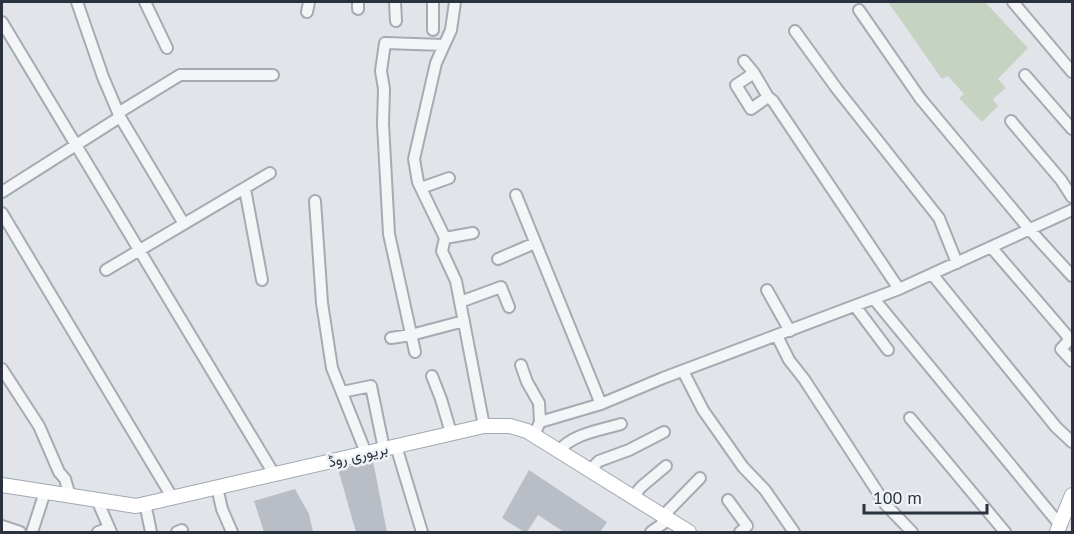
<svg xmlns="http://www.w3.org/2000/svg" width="1074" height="534" viewBox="0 0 1074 534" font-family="'PT Sans',Vazirmatn,sans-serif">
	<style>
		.green { fill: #c7d3c2 }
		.building { fill: #b8bdc6 }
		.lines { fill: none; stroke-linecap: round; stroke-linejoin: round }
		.minor-casing { stroke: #a6abb3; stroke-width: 14 }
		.major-casing { stroke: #a0a9b4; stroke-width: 16 }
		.minor { stroke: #f3f5f7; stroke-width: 10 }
		.major { stroke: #fff; stroke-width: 14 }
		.labels { text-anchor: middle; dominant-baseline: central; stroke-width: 5; stroke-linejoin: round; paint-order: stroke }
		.street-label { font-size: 15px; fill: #2a3240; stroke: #f0f3f6 }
	</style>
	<rect width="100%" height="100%" fill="#e1e4e9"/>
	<path class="green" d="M888,2h97l43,46 -30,31 8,9 -13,11 5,7 -16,16 -23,-24 5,-4 -16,-18 -6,3z"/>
	<path class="building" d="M373,461l14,71h-31l-18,-63z
		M529,470l78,52 -7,10h-36l-26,-17 -11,17h-3l-22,-14z
		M295,489l14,25 4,18h-49l-10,-31z"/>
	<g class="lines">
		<defs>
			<path id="minor" d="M77,2l26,75 17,40 64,107
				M145,2l22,46
				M358,2v7
				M395,2l1,19
				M433,2v28
				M455,2l-4,28 -15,33 -22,96 4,23 27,56 -3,13 14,30 28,145
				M1013,2l59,70
				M859,10l61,88 110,132 42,46
				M307,12l2,-10
				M2,22l272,452
				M795,31l42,58 102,129 18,45
				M744,61l10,12
				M1025,75l47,54
				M768,97l-14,-24 -18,12 15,24 17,-12 5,4 126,188
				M118,113l62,-38h93
				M1011,121l50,59 11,17
				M421,188l28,-10
				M245,189l17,91
				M2,192l118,-75
				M516,195l85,209
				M315,201l7,102 10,65 34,85
				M2,213l170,284
				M445,238l28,-5
				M991,247l79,92 -9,10 11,12
				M498,259l37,-16
				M106,270l164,-97
				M932,274l124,153 16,15
				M767,290l23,41
				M874,299l186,226
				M460,302l41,-15 8,20
				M855,306l33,44
				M777,336l12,24 15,19 82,126 26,27
				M391,338l20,-3 53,-14
				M415,352l-26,-118 -6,-110 1,-35 -3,-18 4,-28 59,2
				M521,365l6,17 12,21 1,19
				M2,369l37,57 20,46 6,7 5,17
				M683,371l20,39 40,57 22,23 29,42
				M432,376l9,23 10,34
				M342,392l29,-6 13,63
				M910,418l95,114
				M534,435l6,-13 61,-18 62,-26 236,-89 173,-79
				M396,446l26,86
				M559,451c13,-17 42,-21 62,-27
				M590,470l9,-9 30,-11 35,-18
				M217,487l5,22 10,23
				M633,497l8,-10 25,-21
				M97,500l14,32
				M728,500l19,26 -7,6
				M145,503l6,29
				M663,516l37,-38
				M2,526l18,6
				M32,532l13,-40
				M98,532l11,-4
				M177,532l5,-2
				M651,532l17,-12"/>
			<path id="major" d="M2,485l134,21 348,-80h26l17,5 162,101
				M1057,532l15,-37"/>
		</defs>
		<use href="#minor" class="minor-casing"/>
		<use href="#major" class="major-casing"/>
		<use href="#minor" class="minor"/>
		<use href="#major" class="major"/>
	</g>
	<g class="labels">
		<g class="street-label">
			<text transform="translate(358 455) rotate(-13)">بریوری روڈ</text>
		</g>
	</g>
	<rect width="1074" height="534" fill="none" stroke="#2a3240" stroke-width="6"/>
	<path d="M864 504v9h123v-9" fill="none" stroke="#2a3240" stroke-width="3"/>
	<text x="873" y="504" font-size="18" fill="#2a3240" stroke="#f0f3f6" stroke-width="4.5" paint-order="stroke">100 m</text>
</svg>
